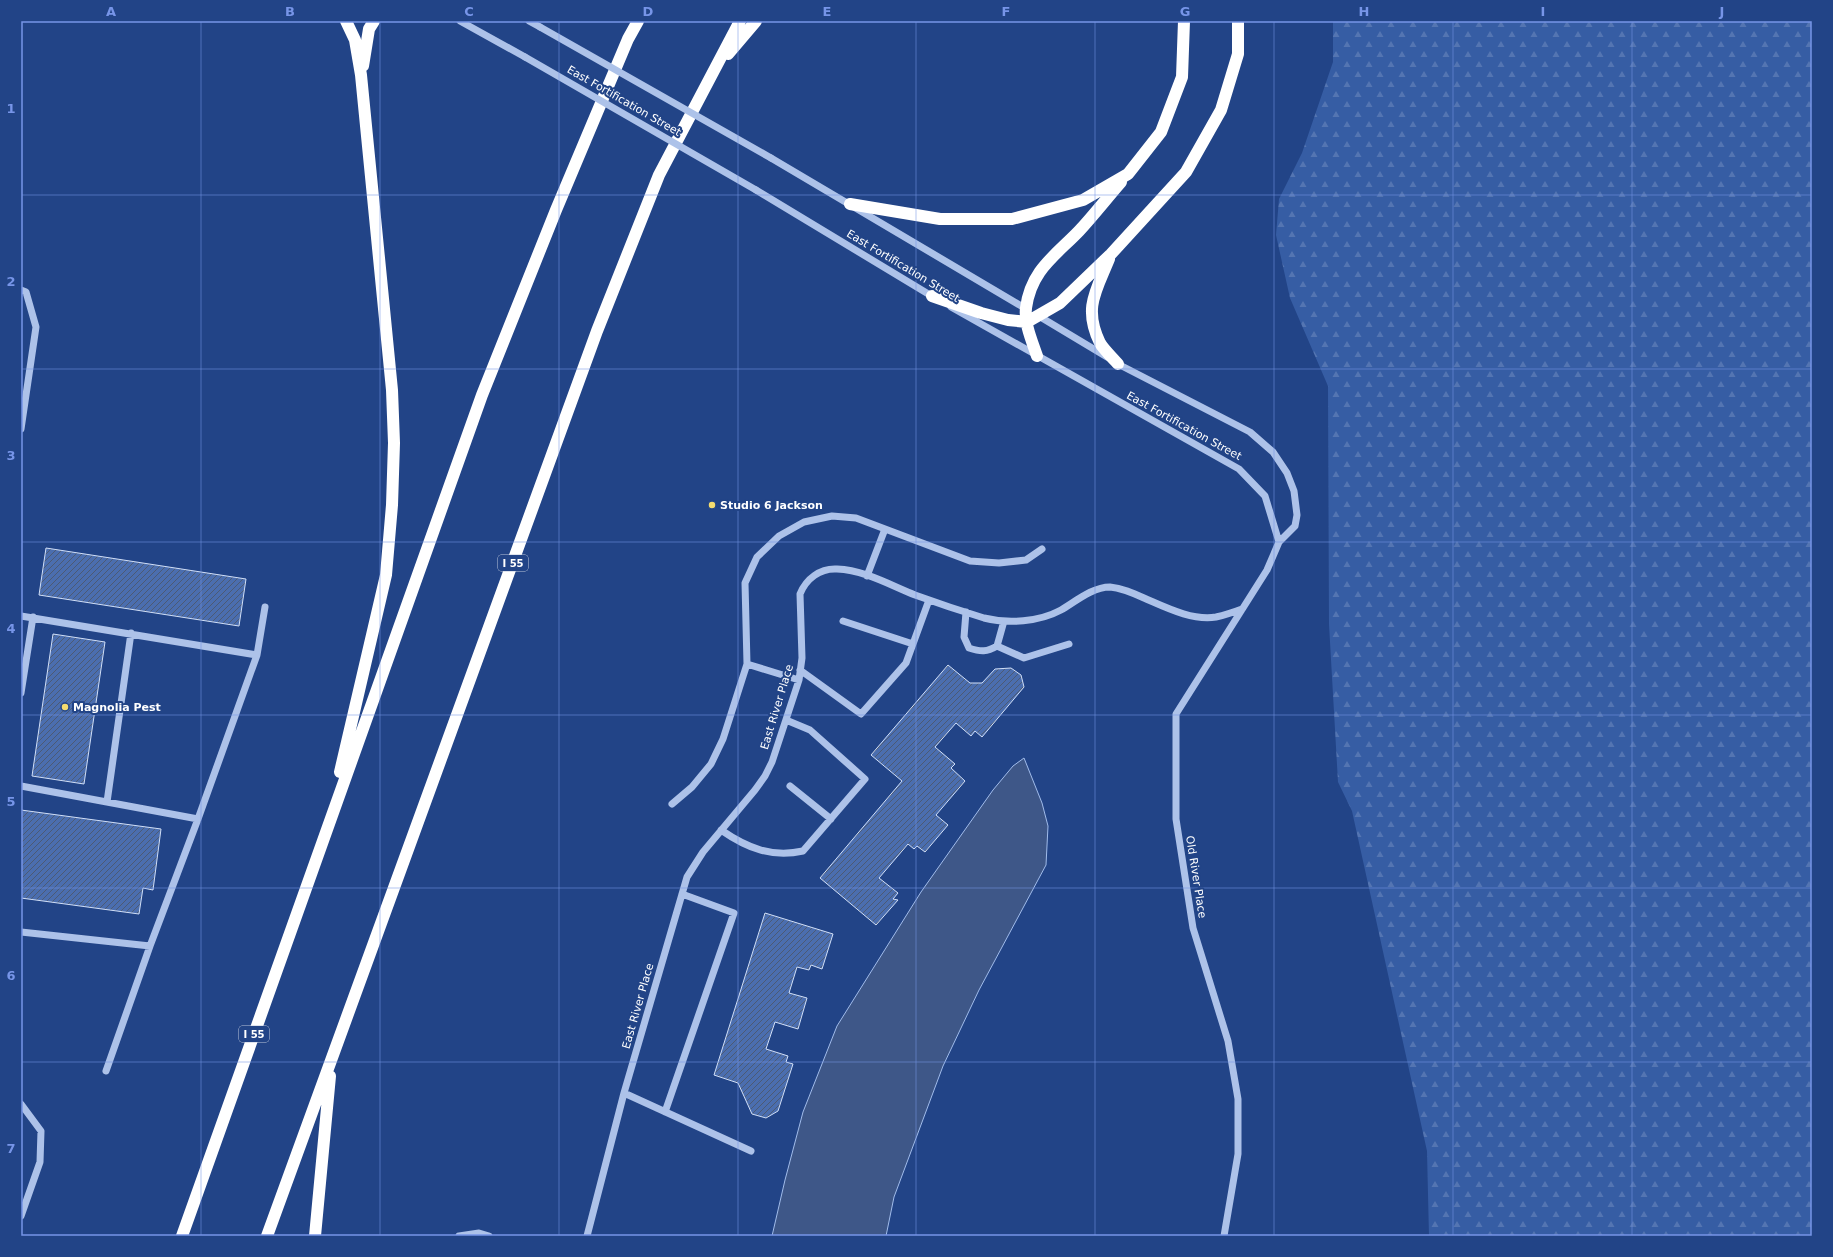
<svg xmlns="http://www.w3.org/2000/svg" width="1833" height="1257" viewBox="0 0 1833 1257" font-family="'DejaVu Sans',sans-serif">
	<style>
		.forest { fill: url(#forest-firs) }
		.water { fill: #3e5788; stroke: #a1bceb }
		.building { fill: url(#building-hatch); stroke: #d1dff7 }
		.lines { fill: none; stroke-linecap: round; stroke-linejoin: round }
		.minor { stroke: #adc2e9; stroke-width: 7 }
		.highway { stroke: #fff; stroke-width: 12 }
		.minor-bridge { stroke: #adc2e9; stroke-width: 7 }
		.grid { fill: none; stroke: #7795e8; stroke-width: 1; stroke-opacity: 0.55 }
		.poi-dot { fill: #f5dc6f; stroke: #224487; stroke-width: 1.5 }
		.labels { text-anchor: middle; dominant-baseline: central; stroke-width: 4; stroke-linejoin: round; paint-order: stroke }
		.shield { fill: #224487; stroke: #bdc7db; stroke-width: 1 }
		.shield-label { font-size: 10px; font-weight: bold; fill: #fff }
		.street-label { font-size: 11px; fill: #fff; stroke: #224487 }
		.poi-label { font-size: 11px; font-weight: bold; fill: #fff; stroke: #224487; text-anchor: start }
		.neatline { fill: none; stroke: #7795e8; stroke-width: 1.5 }
		.grid-label { font-size: 13px; text-anchor: middle; font-weight: bold; fill: #7795e8 }
	</style>
	<defs>
		<pattern id="forest-firs" width="22" height="20" patternUnits="userSpaceOnUse"><rect width="22" height="20" fill="#365da4"/><path d="M5 1l3.5 6h-7zM16 11l3.5 6h-7z" fill="#5475b2"/></pattern>
		<pattern id="building-hatch" width="6" height="6" patternUnits="userSpaceOnUse"><rect width="6" height="6" fill="#4b6eaf"/><path d="M-1 1l2-2M0 6l6-6M5 7l2-2" fill="none" stroke="#4c5a74"/></pattern>
	</defs>
	<rect width="100%" height="100%" fill="#224487"/>
	<path class="forest" d="M1333,21h479v1215h-383l-2,-85 -75,-340 -14,-29 -9,-158 -1,-238 -38,-88 -14,-63 3,-36 23,-46 31,-91z"/>
	<path class="water" d="M1024,758l18,45 6,23 -2,39 -67,125 -36,76 -49,131 -8,39h-114l13,-56 18,-68 34,-86 84,-134 72,-102 20,-24z"/>
	<path class="building" d="M46,548l200,31 -7,47 -200,-31z
		M53,634l52,8 -21,142 -52,-8z
		M948,665l22,18h12l13,-14 16,-1 10,7 3,12 -42,50 -7,-6 -4,5 -15,-13 -21,24 20,17 -4,4 14,13 -29,34 12,10 -23,27 -8,-6 -3,3 -6,-5 -29,34 19,15 -5,6 5,1 -22,25 -56,-47 82,-97 -31,-26z
		M21,810l140,19 -8,61 -10,-2 -4,26 -118,-16z
		M765,913l68,21 -11,35 -11,-4 -2,5 -12,-3 -8,26 18,5 -9,31 -23,-7 -9,27 22,7 -2,6 7,2 -15,47 -12,7 -14,-4 -14,-31 -24,-8z"/>
	<g class="lines">
		<path class="minor" d="M460,21l65,36
			M529,21l11,6
			M771,158l257,152
			M756,190l179,108
			M21,290l5,2 10,35 -15,102
			M951,307l288,162 26,27 14,46
			M1037,315l70,42
			M1116,363l134,69 23,20 14,21 7,18 3,24 -2,11 -16,16 -12,28 -91,144v105l17,109 35,113 10,58v55l-14,82
			M867,576l18,-47
			M966,612l-2,25 5,11c12,4 18,4 28,-2l7,-25
			M21,616l236,39 -59,164 -48,127 -129,-14
			M843,621l70,23
			M997,646l27,12 45,-14
			M257,655l8,-48
			M747,664l52,16
			M800,670l61,44 45,-51 23,-63
			M21,693l12,-76
			M21,786l177,33
			M790,786l41,33
			M107,802l24,-169
			M672,804l20,-17 19,-23 12,-25 24,-75 -2,-81 12,-26 22,-21 25,-14 28,-6 24,2 114,43 29,2 27,-3 16,-11
			M721,830c26,18 51,28 82,21l62,-72 -55,-49 -24,-10
			M106,1071l44,-125
			M624,1093l127,58
			M21,1104l20,27 -1,31 -19,54
			M665,1112l69,-199 -52,-19
			M459,1236l20,-3 10,3
			M587,1236l37,-143 63,-216 16,-25 52,-62 10,-14 7,-14 27,-82 3,-22 -2,-64c6,-15 20,-26 37,-25 27,1 53,16 78,26 22,8 46,16 69,23 24,6 55,4 77,-8 14,-8 31,-23 49,-23 12,1 23,6 34,11 21,9 48,23 72,19 9,-2 18,-5 26,-8"/>
		<path class="highway" d="M728,54l28,-33
			M363,66l6,-37 5,-8
			M850,204l90,15h72l71,-19 45,-26 33,-42 21,-55 2,-56
			M1109,259c-13,32 -26,49 -9,84 4,7 13,15 18,21
			M932,296l49,17 27,7 19,2 33,-19 51,-49 75,-82 35,-62 17,-56v-33
			M1037,356c-5,-15 -13,-33 -11,-48 5,-38 29,-52 53,-77 14,-15 28,-33 42,-49
			M340,772l46,-197 6,-70 2,-62 -2,-53 -31,-315 -6,-35 -9,-19
			M182,1236l300,-841 74,-185 72,-171 10,-18
			M267,1236l330,-905 62,-156 81,-154
			M315,1236l15,-160"/>
		<path class="minor-bridge" d="M540,27l231,131
			M525,57l231,133"/>
	</g>
	<path class="grid" d="M201,21v1215M380,21v1215M559,21v1215M738,21v1215M916,21v1215M1095,21v1215M1274,21v1215M1453,21v1215M1632,21v1215M21,195h1791M21,369h1791M21,542h1791M21,715h1791M21,888h1791M21,1062h1791"/>
	<g class="poi-dot">
		<circle cx="712" cy="505" r="4"/>
		<circle cx="65" cy="707" r="4"/>
	</g>
	<g class="labels">
		<g class="shield">
			<rect x="498" y="555" width="30" height="16" rx="3"/>
			<rect x="239" y="1026" width="30" height="16" rx="3"/>
		</g>
		<g class="shield-label">
			<text x="513" y="563">I 55</text>
			<text x="254" y="1034">I 55</text>
		</g>
		<g class="street-label">
			<text transform="translate(624 101) rotate(30)">East Fortification Street</text>
			<text transform="translate(903 266) rotate(31)">East Fortification Street</text>
			<text transform="translate(1184 426) rotate(29)">East Fortification Street</text>
			<text transform="translate(777 707) rotate(-73)">East River Place</text>
			<text transform="translate(1196 877) rotate(81)">Old River Place</text>
			<text transform="translate(638 1006) rotate(-74)">East River Place</text>
		</g>
		<g class="poi-label">
			<text x="720" y="505">Studio 6 Jackson</text>
			<text x="73" y="707">Magnolia Pest</text>
		</g>
	</g>
	<rect width="1833" height="1257" fill="none" stroke="#224487" stroke-width="44"/>
	<rect x="22" y="22" width="1789" height="1213" class="neatline"/>
	<g class="grid-label">
		<text x="111" y="16">A</text>
		<text x="290" y="16">B</text>
		<text x="469" y="16">C</text>
		<text x="648" y="16">D</text>
		<text x="827" y="16">E</text>
		<text x="1006" y="16">F</text>
		<text x="1185" y="16">G</text>
		<text x="1364" y="16">H</text>
		<text x="1543" y="16">I</text>
		<text x="1722" y="16">J</text>
		<text x="11" y="113">1</text>
		<text x="11" y="286">2</text>
		<text x="11" y="460">3</text>
		<text x="11" y="633">4</text>
		<text x="11" y="806">5</text>
		<text x="11" y="980">6</text>
		<text x="11" y="1153">7</text>
	</g>
</svg>
